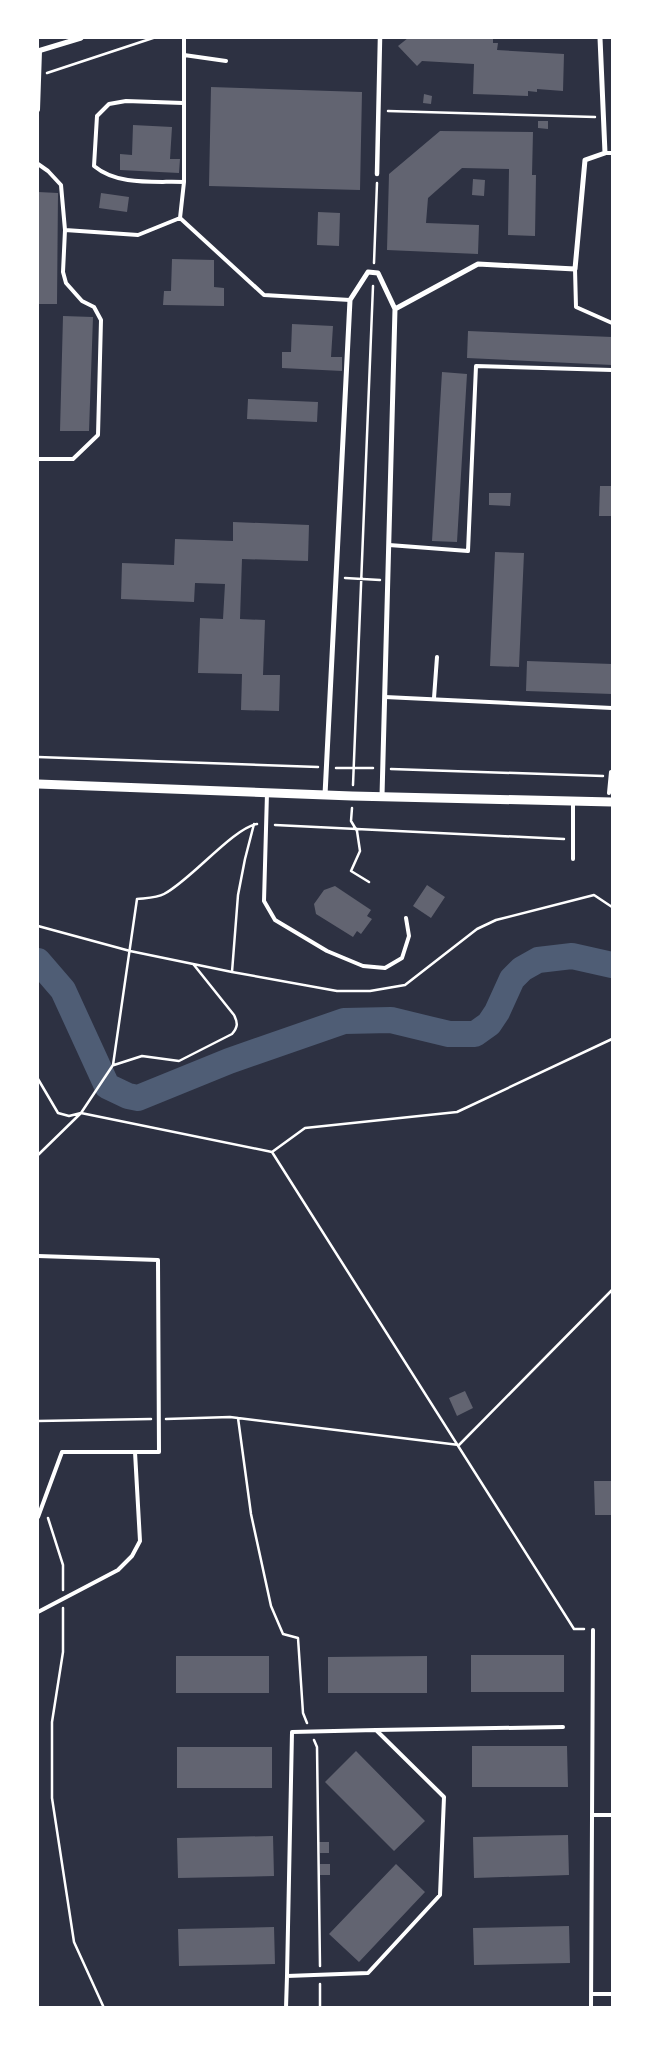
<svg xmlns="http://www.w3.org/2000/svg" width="650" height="2045" viewBox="0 0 650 2045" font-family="Ubuntu,sans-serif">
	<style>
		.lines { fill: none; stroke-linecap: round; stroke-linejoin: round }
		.river { stroke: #4f5d75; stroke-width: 26 }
		.building { fill: #626471 }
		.path { stroke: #fff; stroke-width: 2.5 }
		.service { stroke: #fff; stroke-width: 4 }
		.pedestrian { stroke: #fff; stroke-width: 4.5 }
		.minor { stroke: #fff; stroke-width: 5 }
		.tertiary { stroke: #fff; stroke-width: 9 }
	</style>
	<rect width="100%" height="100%" fill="#2d3142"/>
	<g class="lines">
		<path class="river" d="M38,961l25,29 44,96 21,10 10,2 91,-37 115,-40 47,-1 58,14h26l14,-10 8,-12 15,-33 10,-10 16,-9 34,-4 40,9"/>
	</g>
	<path class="building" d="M408,38h85v5h5l-1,7 67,4 -1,37 -26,-2v3l-9,-1v5l-55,-2 1,-30 -52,-3 -5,5 -19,-20z
		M211,87l151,5 -2,98 -151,-4z
		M424,94l8,2 -1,8 -8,-1z
		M538,121h10v8l-10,-1z
		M133,125l39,2 -2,32h10l-1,14 -59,-3v-16l12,1z
		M440,131l93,1 -1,43h4l-1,61 -27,-1 1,-66 -47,-1 -34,30 -2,25 53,2 -1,29 -91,-4 2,-76z
		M473,179l12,1 -1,16 -12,-1z
		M38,192l20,1 -1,111h-19z
		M101,193l28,4 -2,15 -28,-4z
		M318,212l22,1 -1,33 -22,-1z
		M172,259l42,1v27l10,1v18l-61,-1 1,-14h7z
		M63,316l30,1 -4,114h-29z
		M292,324l41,2 -2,31h11v14l-60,-3v-16h9z
		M468,331l144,6v28l-145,-7z
		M442,372l25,2 -10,168 -25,-1z
		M248,399l70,3 -1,20 -70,-3z
		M600,486h12v30h-13z
		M489,493h22l-1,13 -21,-1z
		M233,522l76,3 -1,36 -66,-2 -2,60 25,1 -2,55h17l-1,36 -38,-1 1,-36 -44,-1 2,-55 23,1 2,-35 -30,-1 -1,19 -73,-3 1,-36 52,2 1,-26 58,2z
		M495,552l29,1 -5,114 -29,-1z
		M527,661l85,3v30l-86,-3z
		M427,885l18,12 -14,21 -18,-12z
		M335,886l36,24 -4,6 5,3 -11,15 -4,-3 -4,6 -37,-23 -2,-10 10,-14z
		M465,1391l8,17 -16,8 -8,-18z
		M594,1481h18v34h-17z
		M471,1655h93v37h-93z
		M176,1656h93v37h-93z
		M427,1656v37h-99v-36z
		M472,1746h95l1,41h-96z
		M177,1747h95v41h-95z
		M356,1751l69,70 -31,30 -69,-69z
		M568,1835l1,40 -95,3 -1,-41z
		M273,1836l1,40 -96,2 -1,-40z
		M319,1842h10v11h-9z
		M320,1864h10v11h-10z
		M396,1864l29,28 -66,70 -30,-28z
		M569,1926l1,37 -96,2 -1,-37z
		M274,1927l1,37 -96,2 -1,-37z"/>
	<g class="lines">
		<path class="path" d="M47,73l106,-35
			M388,111l207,6
			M374,263l3,-80
			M345,578l35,2
			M38,757l280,10
			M336,768h37
			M391,769l212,7
			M353,785l20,-499
			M352,808l-1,13 6,10 3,20 -9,20 18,11
			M275,825l289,14
			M38,926l92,25 102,21 105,19h33l35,-6 72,-56 19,-9 98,-25 18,12
			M232,972l6,-77 7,-36 9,-35
			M114,1065l28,-9 37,5 53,-27c6,-7 6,-11 2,-19l-40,-50
			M38,1079l20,34 11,3 12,-3 191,39 302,477h10
			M272,1152l33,-24 152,-16 155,-73
			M38,1155l43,-42 32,-48 24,-166c8,-1 20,-1 27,-5 27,-14 69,-66 93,-70
			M238,1418l13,96 20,92 12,28 15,4 5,75 4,10
			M166,1419l64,-2 229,28 153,-155
			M38,1421l113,-2
			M48,1518l15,47v25
			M63,1608v44l-11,70v76l22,144 30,66
			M314,1740l3,7 3,219
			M320,1984v24"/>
		<path class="service" d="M184,55l42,6
			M183,103l-57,-2 -17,3 -12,12 -3,50c24,20 60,15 90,16
			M38,110l2,-59
			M605,153h7
			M38,164l10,7 13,14 4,45 -2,42 3,11 16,18 12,6 7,13 -3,115 -25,24h-35
			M180,218l4,-36v-144
			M65,230l73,5 42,-17 84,77 86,5
			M575,269l1,38 36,16
			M389,545l79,6 8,-185 136,4
			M385,697l227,11
			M434,698l3,-41
			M267,793l-3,108 11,19 52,31 36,15 22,2 17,-10 7,-22 -3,-18
			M609,793l2,-21
			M573,801v58
			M38,1256l120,4 1,192h-97l-24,65
			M38,1612l80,-42 14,-14 8,-15 -5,-89
			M376,1730l187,-3
			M593,1815h19
			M591,1994h21
			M286,2008l1,-32 5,-244 84,-2 68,67 -4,98 -72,78 -81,3
			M591,2008l2,-378"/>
		<path class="pedestrian" d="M377,174l3,-136"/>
		<path class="minor" d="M38,51l43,-13
			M395,309l83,-45 97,5 10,-109 20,-7 -5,-115
			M325,795l25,-495 18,-28 10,1 17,36 -13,487"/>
		<path class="tertiary" d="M38,784l314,12 260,6"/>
	</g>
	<rect width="650" height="2045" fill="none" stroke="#ffffff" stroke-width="78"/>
</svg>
